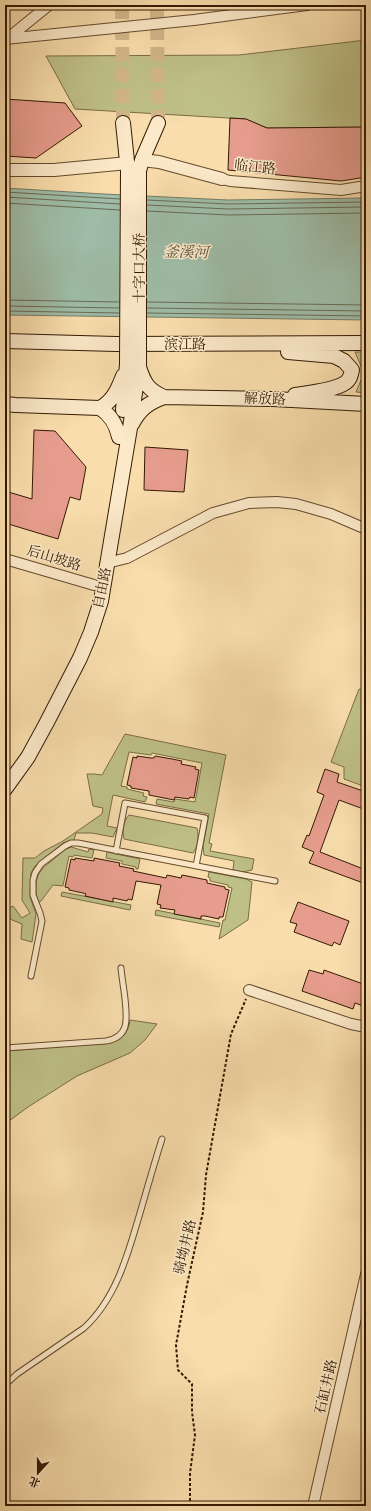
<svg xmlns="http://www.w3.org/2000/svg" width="371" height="1511" viewBox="0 0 371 1511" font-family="Cardo,'Noto Serif SC',serif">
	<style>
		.green { fill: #bfc088; stroke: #7a6c45 }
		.water { fill: #9ebca7; stroke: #747b65 }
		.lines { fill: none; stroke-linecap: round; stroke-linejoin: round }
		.shore { stroke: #696a54; stroke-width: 1 }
		.building { fill: #e79d8e; stroke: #341902 }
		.secondary-tunnel { stroke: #d2b68a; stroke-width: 14; stroke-dasharray: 14 7; stroke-linecap: butt }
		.service-casing { stroke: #654a2c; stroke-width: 7 }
		.minor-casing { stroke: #654a2c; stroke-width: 12 }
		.tertiary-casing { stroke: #654a2c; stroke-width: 14 }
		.secondary-casing { stroke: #341902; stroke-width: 16 }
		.path { stroke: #341902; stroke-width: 2; stroke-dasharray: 3 2; stroke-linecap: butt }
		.service { stroke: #fbe9c9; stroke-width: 5 }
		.minor { stroke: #fbe9c9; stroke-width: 10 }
		.tertiary { stroke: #fbe9c9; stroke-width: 12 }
		.secondary { stroke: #fbe9c9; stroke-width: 14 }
		.secondary-bridge-casing { stroke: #341902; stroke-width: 16; stroke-linecap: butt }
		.secondary-bridge { stroke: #fbe9c9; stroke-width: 14 }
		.labels { text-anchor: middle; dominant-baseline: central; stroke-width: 3; stroke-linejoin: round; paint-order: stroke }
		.street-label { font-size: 14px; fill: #341902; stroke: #fbe9c9 }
		.water-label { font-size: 15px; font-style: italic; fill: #59523c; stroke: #fbe9c9 }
	</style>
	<rect width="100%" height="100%" fill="#f9ddac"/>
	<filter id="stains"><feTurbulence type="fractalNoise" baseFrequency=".005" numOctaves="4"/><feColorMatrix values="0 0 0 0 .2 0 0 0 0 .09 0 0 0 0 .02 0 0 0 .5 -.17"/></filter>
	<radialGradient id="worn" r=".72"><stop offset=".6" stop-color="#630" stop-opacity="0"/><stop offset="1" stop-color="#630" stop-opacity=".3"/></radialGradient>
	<path class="green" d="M366,40v87l-99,1 -22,-9 -170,-10 -29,-53 193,-1z
		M355,352h11v41l-10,-1 8,-19z
		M359,689l7,2v96l-22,-8v-12l-13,-5z
		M125,734l101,21 -17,88 3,1 -2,7 44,8 -2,11 -10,2 -9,-2 1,-9 -30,-6 -1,-9 6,-32 -53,-10 1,-5 17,3 1,-3 20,3 7,-39 -50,-10 -1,2 -22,-3 -8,34 6,1v2l17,4 -1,3 4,1 -2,5 -32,-7 -6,31 10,2 -4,9 -21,-4h-16l-2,7 -11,3 -28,23 -4,7 -1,24 6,17 -4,28 -11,-3 1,-15 -17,-7v-7l8,-4 9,12 8,-5 -8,-13 1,-42h12l9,-7 19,-10 39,-27 1,-6 -10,-2 -6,-32h7l8,1z
		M129,815l68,13c2,9 1,18 -4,25l-69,-14c-2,-8 -1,-17 5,-24z
		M71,847l17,5 1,-3 5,1 -2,8 -18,-3 -1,2 -4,-1 -6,30 -10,-1 -12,16 -2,1c-3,-5 -3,-9 -3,-16 0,-14 8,-19 19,-28 5,-4 9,-9 16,-11z
		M107,852l33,7 -2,10h-2v-2l-14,-3v-3l-16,-3z
		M209,872l37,7 6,3 -4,38 -29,19 4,-19h2l7,-32 -4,-1v-2l-18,-4v-3l-2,-1z
		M62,892l69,13 -1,5 -69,-14z
		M156,910l64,13 -1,4 -64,-12z
		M130,1020l27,4 -12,16 -15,13 -53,23 -49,31 -23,17v-73l106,-8c11,-4 18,-11 19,-23z"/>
	<path class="water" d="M5,188l99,6 124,6 138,-2v122l-361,-5z"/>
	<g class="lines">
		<path class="shore" d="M5,192l115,7
			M5,197l115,7
			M147,200l81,4 138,-2
			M5,203l115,7
			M147,205l81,4 138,-2
			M147,211l81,4 138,-2
			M5,300l114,2
			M147,302l219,3
			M5,306l114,2
			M147,308l219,3
			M5,311l114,2
			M147,313l219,3"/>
	</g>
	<path class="building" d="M5,99l60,4 17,23 -46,32 -31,-2z
		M230,118l16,1 21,9 99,-1v50l-25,4 -113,-11z
		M34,430l21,1 31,36 -6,33 -10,-3 -12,42 -53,-16v-32l27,8z
		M145,447l43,3 -4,42 -40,-2z
		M137,756l14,2h3l1,-2 17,3 10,2 -1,3 15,3 -1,2 4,1 -5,28 -4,-1 -1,2 -14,-2 -1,3 -25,-5v-4l-18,-3v-2l-4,-1 6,-28 4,1z
		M325,769l14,5 -2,8 29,10v18l-27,-10 -19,52 46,18v14l-57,-21 5,-11 -12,-5 5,-12 2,1 15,-41 -7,-3z
		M75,858l19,3v-3l26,5 -1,3 15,3 -1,2 33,7 1,-3 14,3 1,-3 25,5v3l18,4v2l4,1 -6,27h-4v2l-14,-3h-4v3l-27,-5 1,-4 -15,-2 1,-3 -4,-1 4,-19 -25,-4 -4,19 -4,-1 -1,2 -14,-3v4l-28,-6 1,-2 -3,-1 -14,-3v-2l-4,-1 6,-28 4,1z
		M298,902l51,19 -9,24 -6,-3 -2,4 -38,-14 3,-8 -7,-2z
		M309,970l14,4 1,-4 42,15v22l-11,-4 -2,6 -51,-18z"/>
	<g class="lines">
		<path class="secondary-tunnel" d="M122,5l1,118
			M157,5l1,118"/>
		<defs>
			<path id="service" d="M116,851l9,-48 80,15 -9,48
				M31,976l11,-55 -2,-8 -7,-18v-15l2,-7 6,-9 24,-18 6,-3h7l197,38
				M5,1048l101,-7c24,-4 21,-23 19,-42 -1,-10 -3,-20 -4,-31
				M5,1385l12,-11 67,-46c32,-29 44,-74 56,-115 7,-24 14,-49 22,-74"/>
			<path id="minor" d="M5,39l189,-19 113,-15
				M7,39l42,-34
				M222,179l8,2 111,9 25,-4
				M5,559l89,26
				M107,563l20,-5 86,-45 36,-10 28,-1 19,2 35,10 35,15
				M249,990l102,34 15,3
				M313,1506l53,-232"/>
			<path id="tertiary" d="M142,160l17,2 63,17
				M5,170h49l74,-7"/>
			<path id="secondary" d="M123,123l5,48
				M139,171l3,-11 16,-37
				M5,341l111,3 250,-1
				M288,352l46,4 10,5 8,9c-1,5 -2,10 -7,13 -10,7 -37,10 -50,12
				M164,397l109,2 93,5
				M5,404l11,1 84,3
				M123,410l4,-46
				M132,424c8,-15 16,-21 32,-27 -16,-7 -20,-14 -25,-30
				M119,437c-3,-13 -8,-22 -19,-29 13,-7 18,-19 23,-32
				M5,789l23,-32 18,-33 34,-66 11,-26 10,-31 29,-173 9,-63"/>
		</defs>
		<use href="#service" class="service-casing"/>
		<use href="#minor" class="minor-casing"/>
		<use href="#tertiary" class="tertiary-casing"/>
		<use href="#secondary" class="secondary-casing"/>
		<path class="path" d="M190,1506v-33l5,-38 -3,-23v-28l-14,-14 -2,-25 11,-60 16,-73 3,-37 25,-141 15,-35"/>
		<use href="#service" class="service"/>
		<use href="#minor" class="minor"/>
		<use href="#tertiary" class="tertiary"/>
		<use href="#secondary" class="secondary"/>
		<defs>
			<path id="secondary-bridge" d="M127,364l1,-193
				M139,365v-194"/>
		</defs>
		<use href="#secondary-bridge" class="secondary-bridge-casing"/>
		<use href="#secondary-bridge" class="secondary-bridge"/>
	</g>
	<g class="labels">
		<g class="street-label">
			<text transform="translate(255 167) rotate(6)">临江路</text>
			<text transform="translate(139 268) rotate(-90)">十字口大桥</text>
			<text x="185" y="344">滨江路</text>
			<text transform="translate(265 399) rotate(2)">解放路</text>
			<text transform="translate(54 558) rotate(17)">后山坡路</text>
			<text transform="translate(102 588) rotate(-78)">自由路</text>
			<text transform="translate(185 1247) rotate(-77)">骑坳井路</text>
			<text transform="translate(326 1387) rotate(-77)">石缸井路</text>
		</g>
		<g class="water-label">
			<text transform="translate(186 252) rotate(1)">釜溪河</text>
		</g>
	</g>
	<rect width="371" height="1511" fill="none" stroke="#f9ddac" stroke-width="20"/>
	<rect x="6" y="6" width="359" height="1499" fill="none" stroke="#341902" stroke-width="2"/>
	<rect x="10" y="10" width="351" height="1491" fill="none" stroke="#341902"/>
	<g transform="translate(38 1473) rotate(201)" stroke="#fbe9c9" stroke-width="3" paint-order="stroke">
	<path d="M0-3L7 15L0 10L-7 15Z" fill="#341902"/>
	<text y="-6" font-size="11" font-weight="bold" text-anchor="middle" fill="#341902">北</text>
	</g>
	<rect width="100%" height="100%" filter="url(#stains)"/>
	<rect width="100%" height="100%" fill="url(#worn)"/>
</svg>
